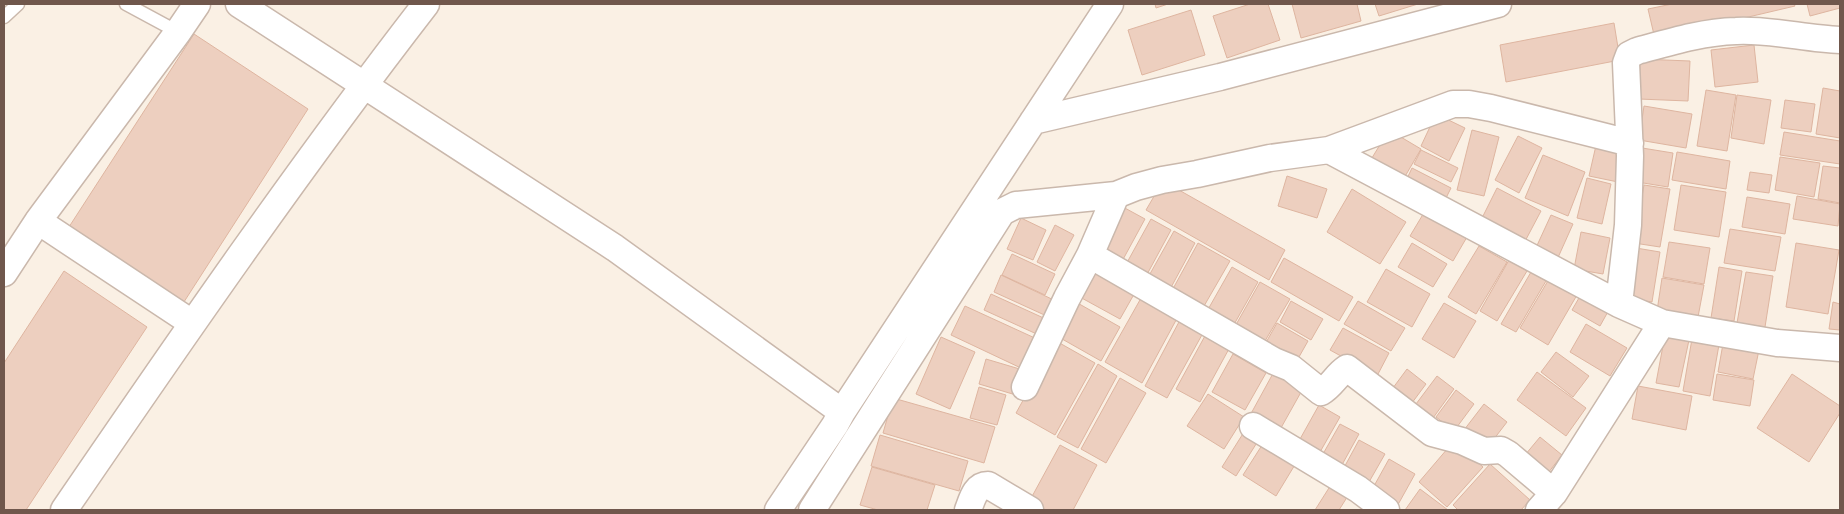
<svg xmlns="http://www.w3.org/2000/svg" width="1844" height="514" viewBox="0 0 1844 514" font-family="Mulish,sans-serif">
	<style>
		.building { fill: #edcfbf; stroke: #deb5a0 }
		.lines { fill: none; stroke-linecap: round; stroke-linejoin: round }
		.lane-casing { stroke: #cab8ac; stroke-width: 15 }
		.street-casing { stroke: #cab8ac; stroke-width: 29 }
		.lane { stroke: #fff; stroke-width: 12 }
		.street { stroke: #fff; stroke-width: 26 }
	</style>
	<rect width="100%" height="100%" fill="#faf0e4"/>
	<path class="building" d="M1155,4h13l-12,4z
		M1250,4h18l12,36 -53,18 -14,-42z
		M1292,4h65l4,17 -60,17z
		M1375,4h43l-39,12z
		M1672,4h122l1,2 -140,33 -7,-30z
		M1807,4h33v4l-30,8z
		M1191,10l14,45 -63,20 -14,-45z
		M1614,23l6,37 -114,22 -6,-37z
		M194,34l114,75 -126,196 -115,-75z
		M1754,45l4,37 -43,5 -4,-37z
		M1640,59l50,2 -2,40 -49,-2z
		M1823,88l17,3v47l-24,-4z
		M1706,90l30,5 -9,56 -30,-5z
		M1737,95l34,5 -7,44 -33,-6z
		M1785,100l30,4 -4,28 -30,-4z
		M1644,106l48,8 -6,34 -47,-8z
		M1436,114l29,14 -16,33 -28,-15z
		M1389,130l32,19 -21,36 -33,-19z
		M1472,130l27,7 -15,59 -27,-6z
		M1784,132l56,9v23l-60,-9z
		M1518,136l24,12 -23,45 -24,-13z
		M1597,141l29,7 -8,34 -29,-6z
		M1636,147l37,6 -5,34 -37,-6z
		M1421,150l37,18 -7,14 -37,-18z
		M1677,152l53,9 -4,28 -54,-9z
		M1543,155l42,17 -17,44 -43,-18z
		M1780,157l40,6 -6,34 -39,-7z
		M1823,166l17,2v35l-22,-4z
		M1412,168l39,20 -9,18 -39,-19z
		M1750,172l22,3 -3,18 -22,-3z
		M1287,176l40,13 -10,29 -39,-12z
		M1587,178l24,6 -9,40 -25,-6z
		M1163,181l122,69 -16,30 -123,-70z
		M1644,185l26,4 -10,58 -26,-4z
		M1681,185l45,7 -7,45 -45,-7z
		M1497,188l44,23 -19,36 -43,-23z
		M1352,189l54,33 -26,42 -53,-32z
		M1797,196l43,8 -2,22 -45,-7z
		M1747,197l43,7 -5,30 -43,-7z
		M1123,207l22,12 -25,46 -23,-13z
		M1425,211l42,26 -14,24 -43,-25z
		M1551,215l22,9 -17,38 -22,-10z
		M1021,218l25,12 -13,30 -26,-11z
		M1151,219l20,11 -27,50 -20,-12z
		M1055,225l19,10 -19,36 -18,-9z
		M1730,229l51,8 -6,34 -51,-8z
		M1174,231l21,12 -27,50 -22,-12z
		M1581,232l29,6 -7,36 -29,-5z
		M1669,242l41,6 -6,36 -41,-7z
		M1198,243l32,18 -30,52 -31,-17z
		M1412,243l35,21 -14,23 -35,-20z
		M1796,243l43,7 -11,64 -42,-7z
		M1479,246l28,16 -31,52 -28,-17z
		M1630,247l30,5 -8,50 -30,-5z
		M1012,254l43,20 -10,21 -43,-20z
		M1284,258l69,39 -14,24 -68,-39z
		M1509,260l18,11 -30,50 -17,-10z
		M1095,265l42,24 -17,30 -42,-23z
		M1232,267l26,15 -26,46 -26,-15z
		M1719,267l23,4 -8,50 -23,-3z
		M1386,269l44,25 -18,33 -45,-25z
		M64,271l83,56 -121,183h-22v-147z
		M1531,272l15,9 -30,51 -15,-8z
		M1746,272l27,4 -8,51 -28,-4z
		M1001,275l57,27 -7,16 -57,-26z
		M1662,278l42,7 -6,32 -41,-6z
		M1549,279l28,16 -29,50 -28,-17z
		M1260,282l30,17 -28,47 -29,-16z
		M1145,291l36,20 -39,72 -37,-21z
		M1583,291l27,17 -10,18 -28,-16z
		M991,294l57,26 -7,16 -57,-26z
		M1074,301l46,26 -19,34 -46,-26z
		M1291,301l32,18 -12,21 -31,-18z
		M1358,301l47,27 -14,23 -47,-27z
		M1833,302l7,2v26l-11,-1z
		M1444,303l32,18 -22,37 -32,-19z
		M965,306l72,33 -14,30 -72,-34z
		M1180,320l23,13 -36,65 -22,-12z
		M1277,323l31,18 -13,23 -31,-18z
		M1586,324l41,24 -17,28 -40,-24z
		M1343,328l46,25 -12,23 -47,-26z
		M1693,333l27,6 -10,57 -27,-5z
		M1206,334l24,13 -30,55 -24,-13z
		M1665,335l24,5 -10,47 -23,-4z
		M941,337l34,15 -25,57 -34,-15z
		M1724,338l36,7 -7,34 -35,-7z
		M1056,341l39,22 -40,72 -39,-22z
		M1556,352l33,24 -16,21 -32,-25z
		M1233,354l33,19 -21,37 -33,-18z
		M986,359l37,11 -7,25 -37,-11z
		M1098,364l19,12 -39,72 -21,-11z
		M1276,368l29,17 -28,50 -29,-16z
		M1407,369l19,15 -20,27 -19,-15z
		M1537,372l49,36 -20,28 -49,-36z
		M1717,374l37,6 -4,26 -37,-6z
		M1792,374l48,32v7l-31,49 -52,-34z
		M1437,376l17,13 -26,36 -18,-13z
		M1120,378l26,15 -40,70 -25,-14z
		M1638,386l54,10 -6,34 -54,-11z
		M979,387l27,8 -9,30 -27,-7z
		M1456,390l18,14 -20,27 -18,-14z
		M1208,394l36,23 -20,32 -37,-23z
		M893,398l102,29 -11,36 -101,-30z
		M1484,404l23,18 -20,26 -23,-18z
		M1319,405l21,12 -24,42 -21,-11z
		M1340,424l19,10 -21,38 -19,-11z
		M1244,432l14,9 -22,35 -14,-9z
		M880,435l88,26 -9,30 -88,-25z
		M1540,437l22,18 -14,18 -23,-18z
		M1359,440l26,14 -20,35 -25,-14z
		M1454,441l29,26 -36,40 -28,-25z
		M1264,442l32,21 -20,33 -33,-21z
		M1060,445l37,20 -24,45h-29l-15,-8z
		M1389,459l26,15 -20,36 -26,-15z
		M1490,464l40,36 -9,10h-63l-5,-5z
		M872,467l63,18 -8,25h-49l-18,-5z
		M1334,480l17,11 -12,19h-24z
		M1420,489l28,21h-43z"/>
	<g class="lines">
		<defs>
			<path id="lane" d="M126,4l52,28
				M4,17l14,-13"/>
			<path id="street" d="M239,4l376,244 227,164
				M1033,121l187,-44 278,-73
				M1329,150l290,154 43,19 115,20 63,5
				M38,221l154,102
				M1090,255l184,106 17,7 30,24c11,-6 15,-17 26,-24l85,65 30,8 22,10 17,-1 7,4 46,39
				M4,273l34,-52 140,-189 19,-28
				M1619,304l9,-79 2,-69 -4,-93 3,-8 8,-4c33,-9 65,-19 99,-20 35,-2 70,8 104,9
				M1025,387l42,-89 23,-43 26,-60
				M1253,426l105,63 28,21
				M64,510c117,-171 235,-342 362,-506
				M778,510l57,-85 7,-13 268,-408
				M812,510l190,-298 14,-7 100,-10 20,-8 26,-7 35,-6 73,-16 59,-8 124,-46h16l22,4 139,35
				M968,510c4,-10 7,-25 20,-25l42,25
				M1539,510l15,-17 108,-170"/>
		</defs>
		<use href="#lane" class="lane-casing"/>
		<use href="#street" class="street-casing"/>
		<use href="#lane" class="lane"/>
		<use href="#street" class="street"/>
	</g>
	<rect width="1844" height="514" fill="none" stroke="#70574c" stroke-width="10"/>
</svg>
